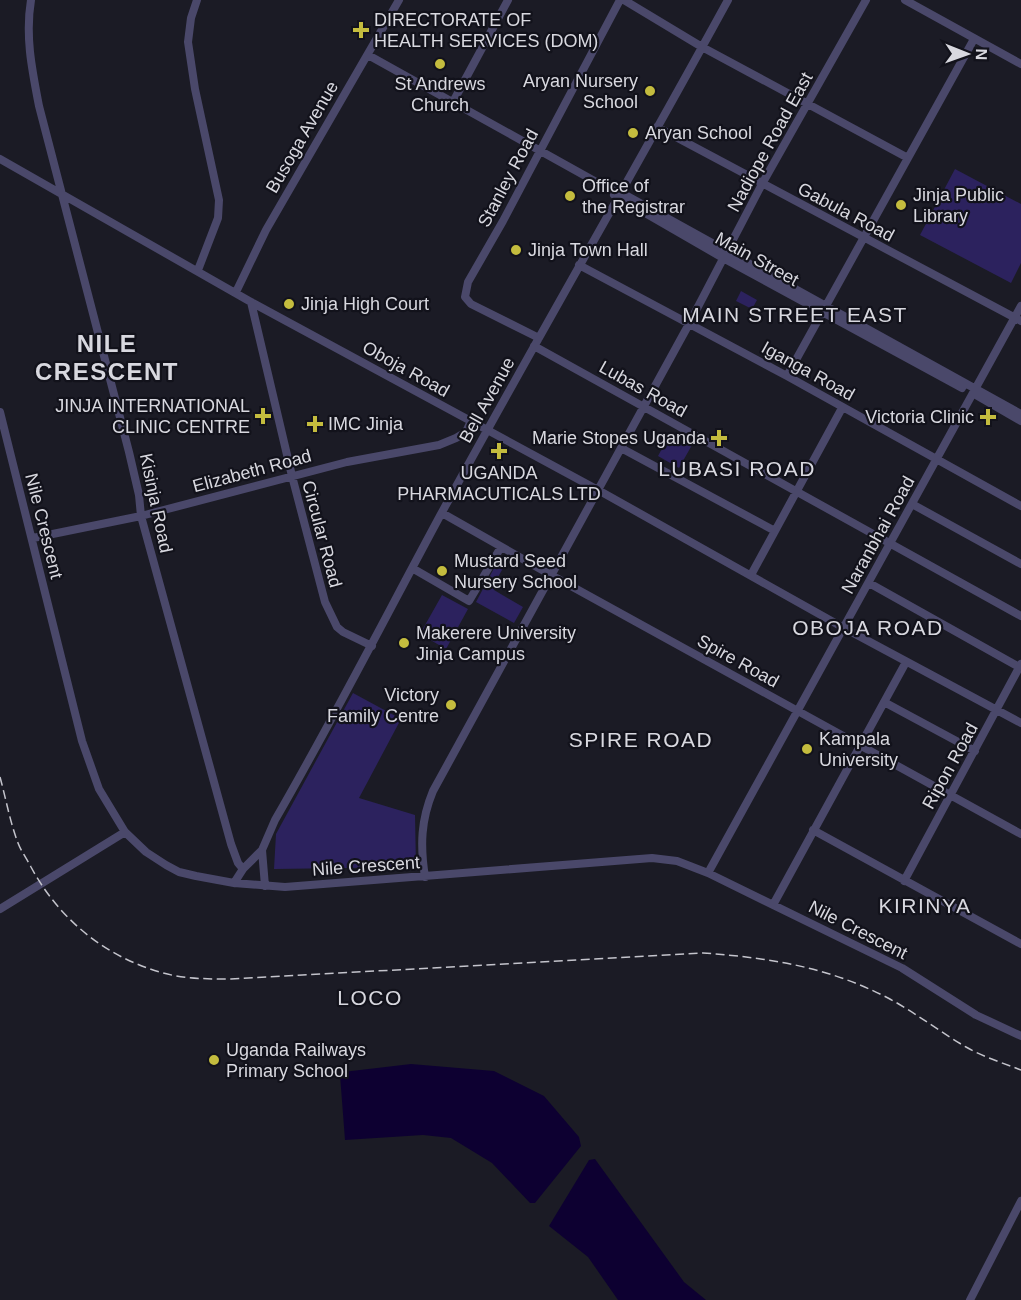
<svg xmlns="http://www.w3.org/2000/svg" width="1021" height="1300" viewBox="0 0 1021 1300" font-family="Arial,sans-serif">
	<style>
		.green { fill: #2c225e }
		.water { fill: #0d0031 }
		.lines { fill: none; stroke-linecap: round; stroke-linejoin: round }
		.minor { stroke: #4a486a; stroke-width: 8 }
		.rail { stroke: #c4c4cc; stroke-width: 1.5; stroke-dasharray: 9 4.5; stroke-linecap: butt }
		.poi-dot { fill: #c4bc3e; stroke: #12121b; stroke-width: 2 }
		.labels { text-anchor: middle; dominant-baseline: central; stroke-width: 4.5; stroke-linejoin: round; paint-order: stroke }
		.poi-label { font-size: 18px; fill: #d8d8df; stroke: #12121b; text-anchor: start }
		.street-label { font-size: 18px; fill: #d8d8df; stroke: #12121b }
		.quarter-label { font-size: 21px; letter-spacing: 1.5px; fill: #d8d8df; stroke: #12121b }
		.district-label { font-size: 24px; font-weight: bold; letter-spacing: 1.5px; fill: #d8d8df; stroke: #12121b }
	</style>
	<rect width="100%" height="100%" fill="#1b1b25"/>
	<path class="green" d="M955,169l66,35v59l-10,20 -91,-48z
		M741,291l16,9 -5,9 -16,-8z
		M671,432l21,13 -13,23 -21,-12z
		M500,557l7,4 -14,25 1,4 29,17 -9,16 -38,-21z
		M442,595l26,14 -22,40 -26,-15z
		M353,693l48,26 -42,79 56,17 1,52 -142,2 2,-35z"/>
	<path class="water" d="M411,1064l83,7 50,25 35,41 2,9 -46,57h-5l-38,-40 -41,-25 -28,-3 -78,5 -5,-65 3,-3z
		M595,1159l89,123 22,18h-88l-30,-43 -39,-31 40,-66z"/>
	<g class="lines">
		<path class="minor" d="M31,0c-6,36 1,70 8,106l90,346 10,43 2,21 90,328 7,19 5,6
			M197,0l-6,18 -3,24 7,47 24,111 -1,18 -20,52
			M624,0l78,47 206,111
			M905,0l116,64
			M368,55l239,133 13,4 401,222
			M453,102l55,-102
			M657,127l364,194
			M0,159l251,143 347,188 246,138 177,95
			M614,195l109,63 239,130
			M579,265l208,111 234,130
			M236,292l30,-62 133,-230
			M251,302l41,174 33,126 12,25 6,5 29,14
			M539,338l-68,-34 -6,-7 3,-15 35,-61 117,-221
			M534,346l487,270
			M787,376l187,-337
			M976,395l45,26
			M0,412l82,329 17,48 26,43 21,20 20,13 13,7 17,4 38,7 51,4 367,-29 25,3 31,12 194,95 74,47 45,21
			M621,448l154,83
			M912,504l109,60
			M442,513l109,62 470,259
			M33,538l108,-22 206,-54 92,-17 17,-7 10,-6 5,-11
			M412,568l57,33 32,-54
			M751,575l91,-167
			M869,583l150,84
			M884,702l91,49
			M813,830l208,114
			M708,873l313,-567
			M425,877c-5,-32 -4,-57 8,-86l256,-467 73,-140 104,-184
			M904,881l117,-217
			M234,883l9,-14 19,-19
			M265,886l-3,-36 13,-30c58,-100 111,-204 166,-306 94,-172 193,-342 287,-514
			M773,905l133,-243
			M0,909l125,-77
			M970,1300l51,-99"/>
		<path class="rail" d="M0,777c6,22 10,45 18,66 3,8 9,16 13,24 28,52 74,90 132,106 22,6 45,6 68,6l472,-26c68,5 125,14 185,45 28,15 52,34 78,49 17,10 37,16 55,23"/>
	</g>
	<g class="poi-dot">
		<path d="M358 21h6v6h6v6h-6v6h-6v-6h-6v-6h6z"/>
		<circle cx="440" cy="64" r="6"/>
		<circle cx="650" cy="91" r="6"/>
		<circle cx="633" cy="133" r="6"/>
		<circle cx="570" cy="196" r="6"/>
		<circle cx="901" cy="205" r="6"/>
		<circle cx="516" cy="250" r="6"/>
		<circle cx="289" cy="304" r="6"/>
		<path d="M260 407h6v6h6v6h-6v6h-6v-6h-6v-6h6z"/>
		<path d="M985 408h6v6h6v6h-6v6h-6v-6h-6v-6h6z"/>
		<path d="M312 415h6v6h6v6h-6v6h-6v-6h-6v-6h6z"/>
		<path d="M716 429h6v6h6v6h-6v6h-6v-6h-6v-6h6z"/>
		<path d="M496 442h6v6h6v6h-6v6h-6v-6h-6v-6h6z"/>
		<circle cx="442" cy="571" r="6"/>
		<circle cx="404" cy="643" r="6"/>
		<circle cx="451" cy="705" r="6"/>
		<circle cx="807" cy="749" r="6"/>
		<circle cx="214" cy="1060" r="6"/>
	</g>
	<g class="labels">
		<g class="poi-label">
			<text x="374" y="20">DIRECTORATE OF<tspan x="374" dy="21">HEALTH SERVICES (DOM)</tspan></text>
			<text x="638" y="81" text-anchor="end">Aryan Nursery<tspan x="638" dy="21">School</tspan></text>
			<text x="440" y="84" text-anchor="middle">St Andrews<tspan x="440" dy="21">Church</tspan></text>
			<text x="645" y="133">Aryan School</text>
			<text x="582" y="186">Office of<tspan x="582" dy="21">the Registrar</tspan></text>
			<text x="913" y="195">Jinja Public<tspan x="913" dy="21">Library</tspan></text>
			<text x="528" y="250">Jinja Town Hall</text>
			<text x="301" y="304">Jinja High Court</text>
			<text x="250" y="406" text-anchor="end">JINJA INTERNATIONAL<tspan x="250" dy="21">CLINIC CENTRE</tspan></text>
			<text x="974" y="417" text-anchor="end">Victoria Clinic</text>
			<text x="328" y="424">IMC Jinja</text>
			<text x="706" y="438" text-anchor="end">Marie Stopes Uganda</text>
			<text x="499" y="473" text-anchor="middle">UGANDA<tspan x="499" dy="21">PHARMACUTICALS LTD</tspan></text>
			<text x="454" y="561">Mustard Seed<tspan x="454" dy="21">Nursery School</tspan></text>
			<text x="416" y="633">Makerere University<tspan x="416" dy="21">Jinja Campus</tspan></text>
			<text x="439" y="695" text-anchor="end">Victory<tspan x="439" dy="21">Family Centre</tspan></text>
			<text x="819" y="739">Kampala<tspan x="819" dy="21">University</tspan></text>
			<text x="226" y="1050">Uganda Railways<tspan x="226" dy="21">Primary School</tspan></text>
		</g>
		<g class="street-label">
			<text transform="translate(302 137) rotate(-60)">Busoga Avenue</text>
			<text transform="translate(770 142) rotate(-61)">Nadiope Road East</text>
			<text transform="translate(508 178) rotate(-62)">Stanley Road</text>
			<text transform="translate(846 212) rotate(28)">Gabula Road</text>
			<text transform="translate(757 259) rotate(29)">Main Street</text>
			<text transform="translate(406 369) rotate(29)">Oboja Road</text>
			<text transform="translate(808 371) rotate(29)">Iganga Road</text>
			<text transform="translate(643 389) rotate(29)">Lubas Road</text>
			<text transform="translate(487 400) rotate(-61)">Bell Avenue</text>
			<text transform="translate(252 471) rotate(-15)">Elizabeth Road</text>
			<text transform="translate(156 503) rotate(78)">Kisinja Road</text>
			<text transform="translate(44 526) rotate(76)">Nile Crescent</text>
			<text transform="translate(322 534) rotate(75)">Circular Road</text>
			<text transform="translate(878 535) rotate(-61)">Naranbhai Road</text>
			<text transform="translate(738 661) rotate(29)">Spire Road</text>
			<text transform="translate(950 766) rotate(-61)">Ripon Road</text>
			<text transform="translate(366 866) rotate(-4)">Nile Crescent</text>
			<text transform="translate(858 930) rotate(27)">Nile Crescent</text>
		</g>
		<g class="quarter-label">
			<text x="795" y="314">MAIN STREET EAST</text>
			<text x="737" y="468">LUBASI ROAD</text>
			<text x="868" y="627">OBOJA ROAD</text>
			<text x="641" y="739">SPIRE ROAD</text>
			<text x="925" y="905">KIRINYA</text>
			<text x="370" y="997">LOCO</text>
		</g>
		<g class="district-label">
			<text x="107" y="343">NILE<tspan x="107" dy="28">CRESCENT</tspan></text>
		</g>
	</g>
	<g transform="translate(967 54) rotate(91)" stroke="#12121b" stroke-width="4.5" paint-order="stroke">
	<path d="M0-4.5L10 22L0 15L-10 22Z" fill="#d8d8df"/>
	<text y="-9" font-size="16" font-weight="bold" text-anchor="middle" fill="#d8d8df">N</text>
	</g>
</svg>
